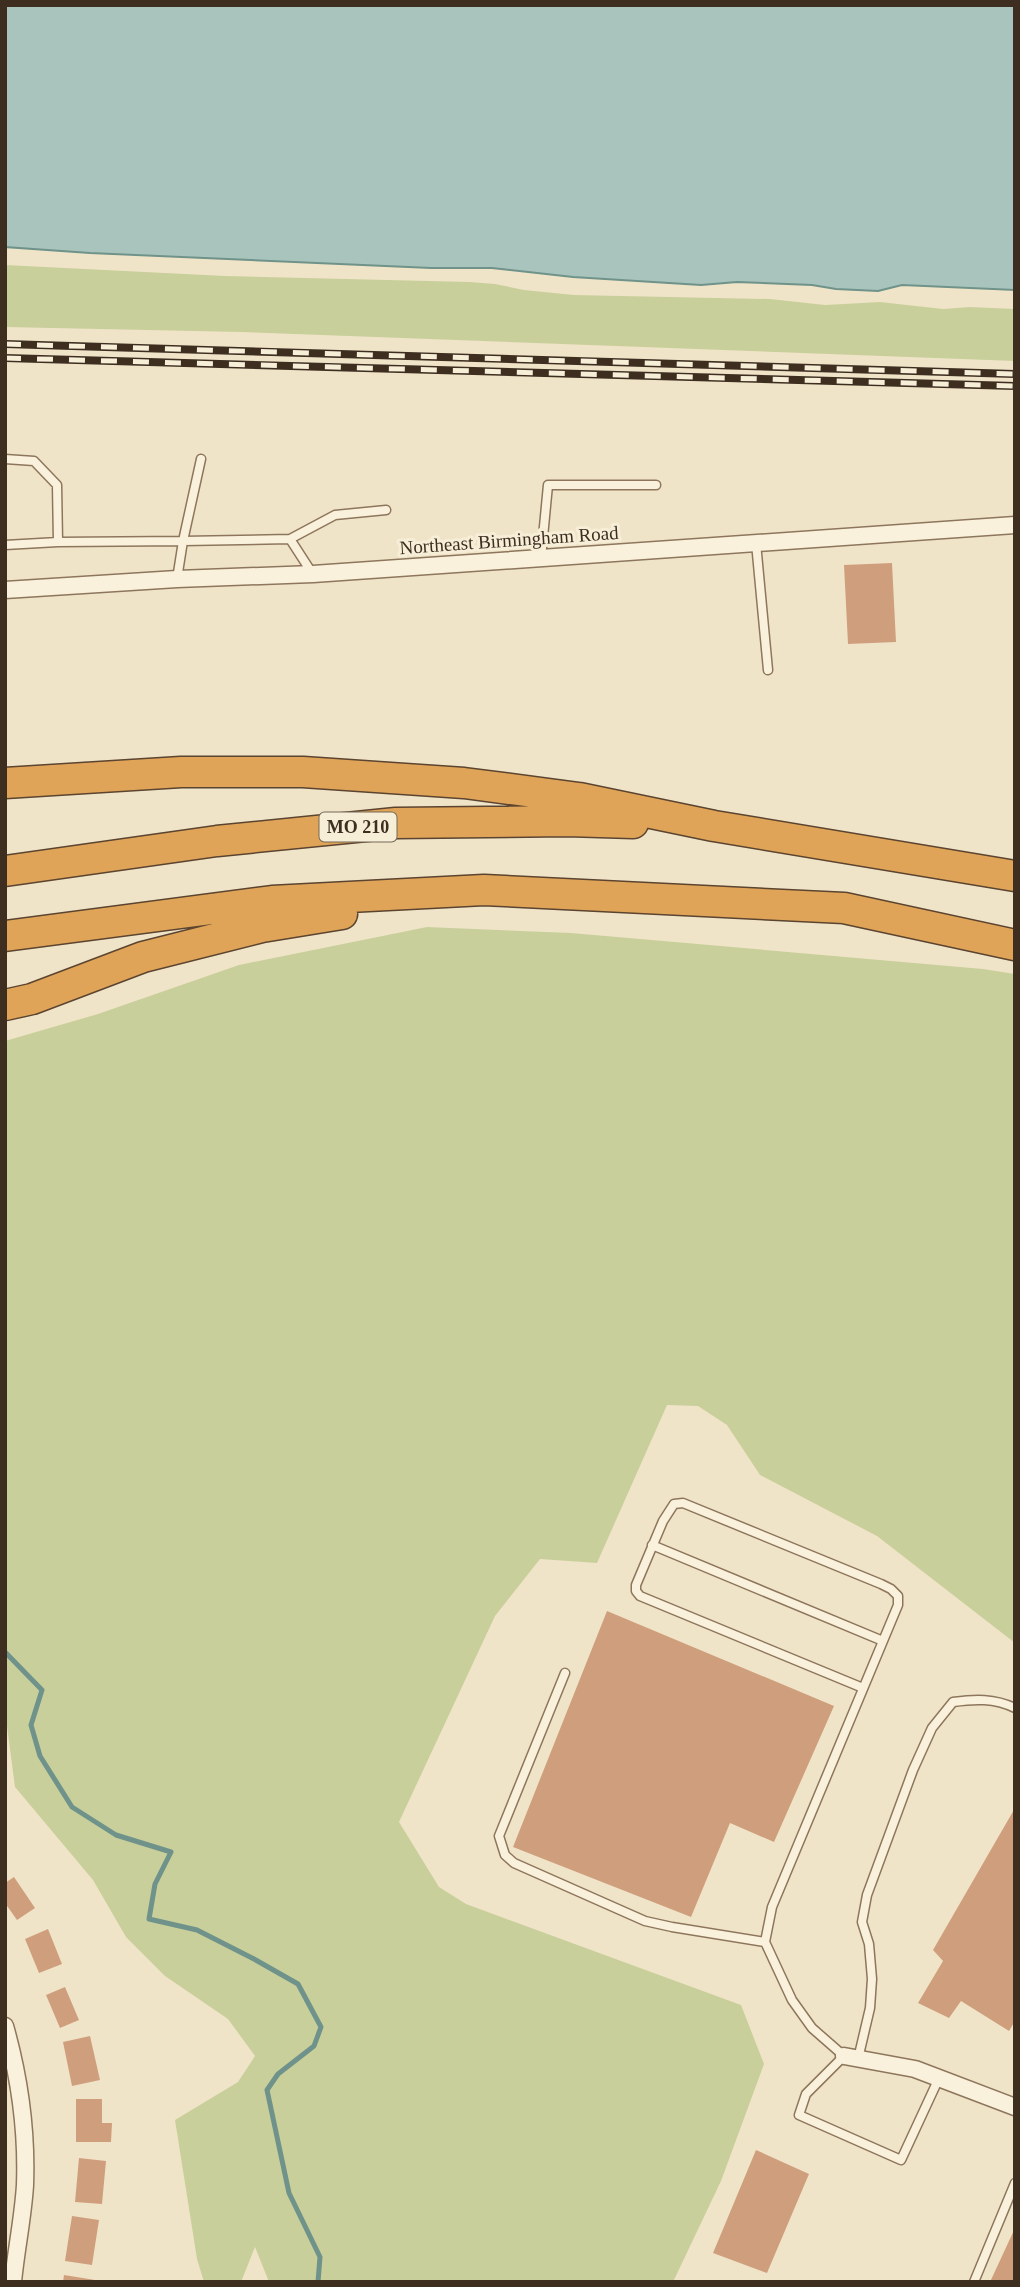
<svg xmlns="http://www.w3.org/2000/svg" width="1020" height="2287" viewBox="0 0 1020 2287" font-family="'Times New Roman',serif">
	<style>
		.green { fill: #c9cf9b }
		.water { fill: #a9c4bc; stroke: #6f938a; stroke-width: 2 }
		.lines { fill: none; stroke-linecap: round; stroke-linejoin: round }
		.stream { stroke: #6f938a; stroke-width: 5 }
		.building { fill: #cf9f7d }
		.service-casing { stroke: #8d765c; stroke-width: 11 }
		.minor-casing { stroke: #8d765c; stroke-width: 19 }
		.motorway-casing { stroke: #5b4430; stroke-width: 33 }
		.service { stroke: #faf1dc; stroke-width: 8 }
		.minor { stroke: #faf1dc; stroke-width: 16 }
		.motorway { stroke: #e0a458; stroke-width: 30 }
		.rail-casing { stroke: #3d2e20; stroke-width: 8 }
		.rail { stroke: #f7eed8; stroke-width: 5; stroke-dasharray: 16; stroke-linecap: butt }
		.labels { text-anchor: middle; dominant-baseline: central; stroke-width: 6; stroke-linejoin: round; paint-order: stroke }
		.shield { fill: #f7eed8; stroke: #756857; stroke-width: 2 }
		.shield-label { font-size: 18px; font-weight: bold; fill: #3d2e20 }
		.street-label { font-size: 19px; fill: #3d2e20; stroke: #f7eed8 }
	</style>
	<rect width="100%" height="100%" fill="#f0e4c8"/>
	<path class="green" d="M5,265l220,11 245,6 25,2 29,6 50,5 196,4 55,6 55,-3 63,7 27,-2 45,2v52l-774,-29 -236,-5z
		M427,927l144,6 412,36 32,5v669l-138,-107 -117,-61 -33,-50 -29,-19 -31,-1 -70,158 -57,-4 -45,57 -96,206 40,65 27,17 275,101 23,59 -43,117 -48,101h-404l-14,-35 -14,35h-37l-7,-23 -22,-139 63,-38 17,-26 -27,-37 -63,-43 -39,-39 -33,-57 -78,-93 -10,-76v-670l93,-27 141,-49z"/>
	<path class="water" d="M5,5h1010v285l-113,-5 -24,6 -42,-2 -24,-4 -75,-3 -36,3 -128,-8 -81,-9h-61l-341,-15 -85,-6z"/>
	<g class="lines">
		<path class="stream" d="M5,1652l37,38 -11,35 9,31 32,51 44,28 55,17 -16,32 -6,35 48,11 57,29 44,25 23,43 -7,19 -36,28 -11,16 22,103 31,64 -2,25"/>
	</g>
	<path class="building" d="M892,563l4,79 -48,2 -4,-79z
		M607,1611l227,95 -60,136 -44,-19 -39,94 -178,-70z
		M1015,1808v213l-6,10 -48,-30 -12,17 -31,-15 25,-42 -10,-11z
		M14,1877l21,31 -18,12 -12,-17v-20z
		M48,1929l14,35 -23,9 -14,-34z
		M65,1987l14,33 -19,8 -14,-33z
		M90,2036l10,44 -28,6 -9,-44z
		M76,2099h26v24h10l-1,19h-35z
		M756,2150l53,24 -42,99 -54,-20z
		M79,2158l27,3 -4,43 -27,-2z
		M72,2216l27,4 -7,45 -27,-4z
		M1015,2228v54h-25z
		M64,2275l31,5v2h-32z"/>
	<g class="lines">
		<defs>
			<path id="service" d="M5,459l29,2 23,24 1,57
				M290,539l45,-24 51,-5
				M756,543l12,127
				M5,545l53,-3 125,-1 18,-82
				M541,558l7,-73h108
				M177,579l6,-38 107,-2 22,34
				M652,1545l231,96
				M565,1673l-66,163 6,19 9,8 131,58 27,6 93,15 27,58 20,28 32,28 -38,38 -7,21 102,45 38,-82
				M765,1942l7,-35 126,-302v-9l-7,-7 -10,-5 -198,-81 -9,1 -11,17 -27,64v6l4,5 223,92
				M858,2059l12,-51 2,-29 -3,-35 -7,-22 5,-27 46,-125 19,-42 21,-26c22,-3 41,-4 62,6
				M974,2282l41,-99"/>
			<path id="minor" d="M5,590l172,-11 136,-5 702,-49
				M5,2026c15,53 22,104 20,159 -2,33 -9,65 -12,97
				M844,2056l71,13 100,38"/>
			<path id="motorway" d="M5,783l176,-11h122l161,11 115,15 135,28 301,50
				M5,871l212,-30 179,-18 171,-2 66,2
				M5,936l267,-35 212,-11 360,18 171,37
				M5,1005l27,-6 111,-42 119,-30 80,-13"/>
		</defs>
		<use href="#service" class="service-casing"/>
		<use href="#minor" class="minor-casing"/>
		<use href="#motorway" class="motorway-casing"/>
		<use href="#service" class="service"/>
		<use href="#minor" class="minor"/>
		<use href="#motorway" class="motorway"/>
		<defs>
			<path id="rail" d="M5,344l1010,30
				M5,358l1010,28"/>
		</defs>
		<use href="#rail" class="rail-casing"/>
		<use href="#rail" class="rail"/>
	</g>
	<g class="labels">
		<rect class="shield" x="319.5" y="812.5" width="77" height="29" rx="5"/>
		<g class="shield-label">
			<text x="358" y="827">MO 210</text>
		</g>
		<g class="street-label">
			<text transform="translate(509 540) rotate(-4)">Northeast Birmingham Road</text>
		</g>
	</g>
	<rect width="1020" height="2287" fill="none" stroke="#3d2e20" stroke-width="14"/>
</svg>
